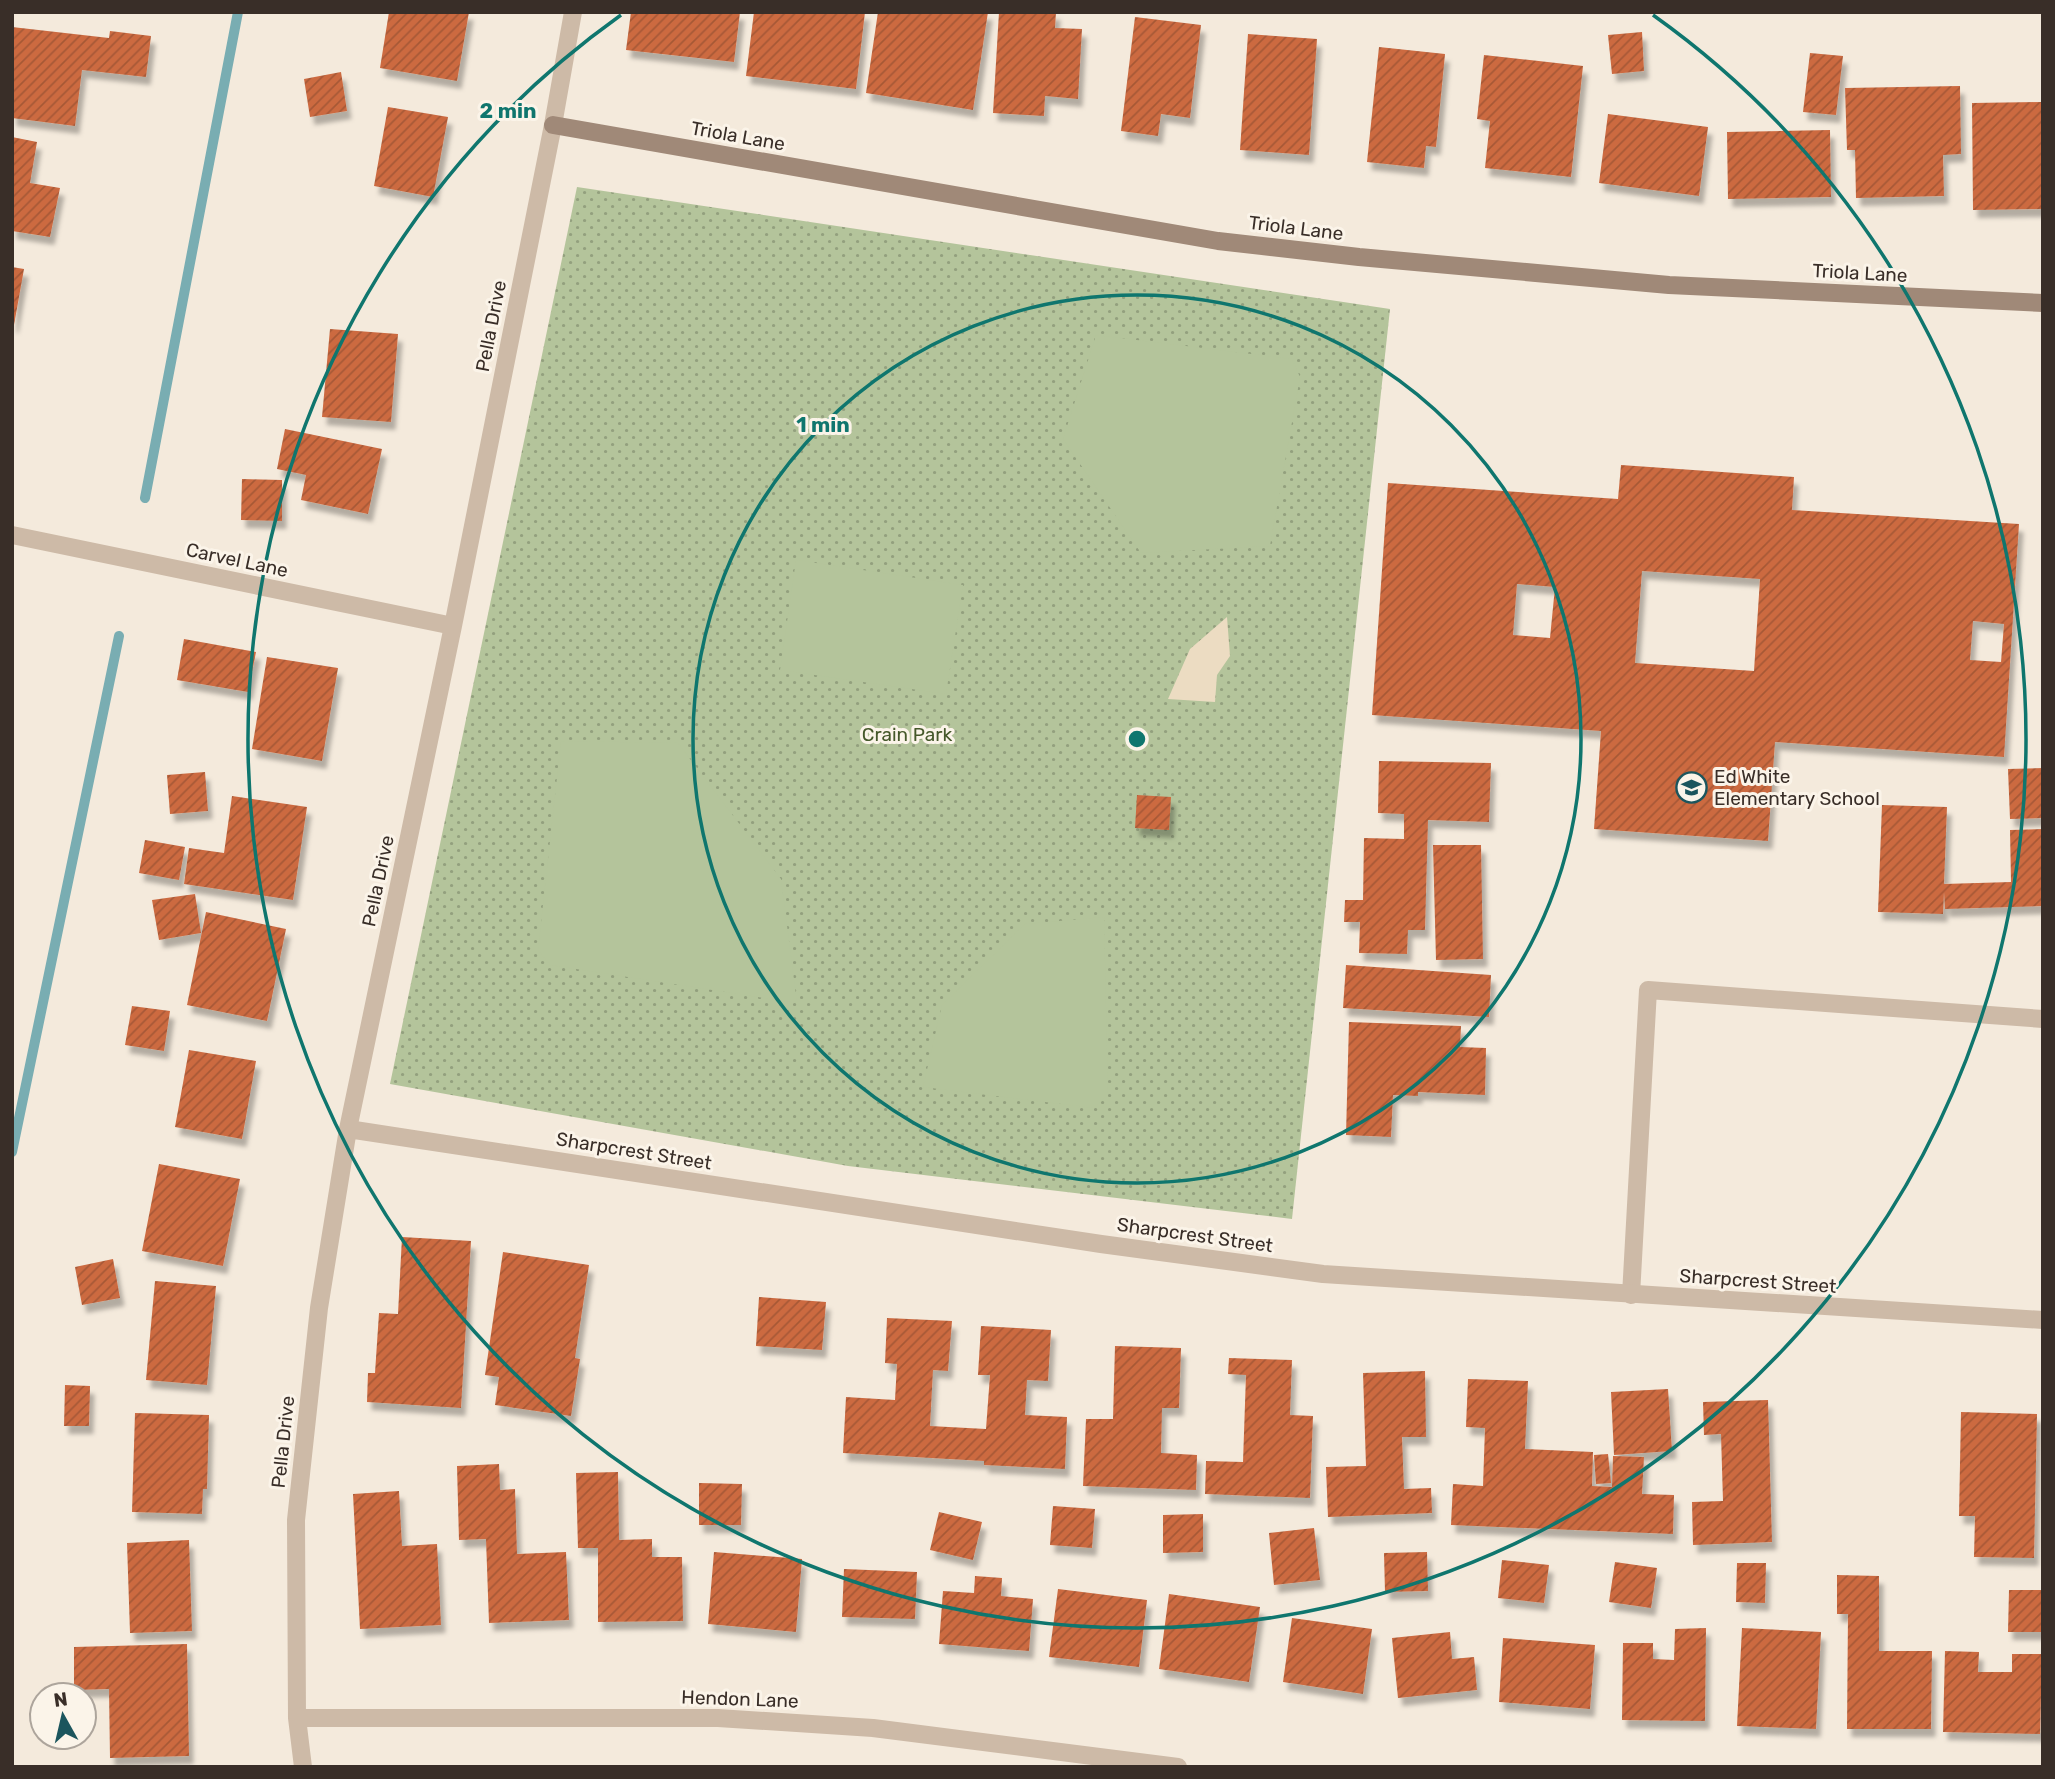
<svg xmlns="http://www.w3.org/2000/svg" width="2055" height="1779" viewBox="0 0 2055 1779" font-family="Rubik,sans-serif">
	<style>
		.green { fill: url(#green-dots) }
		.pitch { fill: #b4c49b }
		.plaza { fill: #ecdcc2 }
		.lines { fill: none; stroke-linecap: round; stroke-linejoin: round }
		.stream { stroke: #79adb2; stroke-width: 10 }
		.building { fill: url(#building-hatch); fill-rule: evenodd; filter: url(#shadow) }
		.lane { stroke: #cdbaa7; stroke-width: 18 }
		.street { stroke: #cdbaa7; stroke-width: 18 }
		.secondary { stroke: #a08978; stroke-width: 18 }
		.ring { fill: none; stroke: #0f766e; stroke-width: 3.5 }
		.labels { text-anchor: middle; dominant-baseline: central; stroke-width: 6; stroke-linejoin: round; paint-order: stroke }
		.street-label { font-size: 19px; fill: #392e28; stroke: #fbf4e9 }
		.park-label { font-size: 19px; fill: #45582a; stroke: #fbf4e9 }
		.poi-label { font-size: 19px; fill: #392e28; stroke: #fbf4e9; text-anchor: start }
		.centre { fill: #0f766e; stroke: #fbf4e9; stroke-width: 3.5 }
		.ring-label { font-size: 21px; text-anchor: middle; font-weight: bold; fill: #0f766e; stroke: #fbf4e9; stroke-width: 6; stroke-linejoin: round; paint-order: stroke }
	</style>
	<defs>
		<pattern id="green-dots" width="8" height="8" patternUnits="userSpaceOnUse" patternTransform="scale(1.75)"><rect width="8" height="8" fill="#b4c49b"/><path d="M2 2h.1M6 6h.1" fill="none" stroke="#93a07e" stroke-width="1.8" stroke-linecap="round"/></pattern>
		<pattern id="building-hatch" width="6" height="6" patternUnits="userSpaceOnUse" patternTransform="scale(1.75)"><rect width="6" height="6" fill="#cc6a41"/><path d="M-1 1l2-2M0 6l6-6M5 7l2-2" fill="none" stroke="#a75836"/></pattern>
		<filter id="shadow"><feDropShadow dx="4.5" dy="8" stdDeviation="2" flood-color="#0004"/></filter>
	</defs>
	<rect width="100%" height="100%" fill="#f4eadc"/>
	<path class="green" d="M577,187l813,122 -98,910 -444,-53 -458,-82z"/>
	<path class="pitch" d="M1096,335l196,24 8,18 -30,169 -129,7 -78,-114z
		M796,560l167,25 -17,109 -166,-24z
		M561,741l117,2 103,136 16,124 -247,-38 -12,-15z
		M1104,917l4,178 -14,13 -171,-21 19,-82 83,-81z"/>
	<path class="plaza" d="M1227,617l3,39 -13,19 -2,27 -47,-3 22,-50z"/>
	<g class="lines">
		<path class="stream" d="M145,498l93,-486
			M12,1152l107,-516"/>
	</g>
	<path class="building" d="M389,12h80l-12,69 -77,-13z
		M631,12h109l-6,50 -108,-12z
		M754,12h111l-9,77 -110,-13z
		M878,12h110l-15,98 -107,-17z
		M999,12h57l-1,16 27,1 -4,70 -33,-3 -1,20 -51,-3z
		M1135,17l66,8 -11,93 -29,-4 -3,22 -37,-5z
		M12,27l97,11 1,-7 41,5 -5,41 -64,-7 -7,56 -63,-8z
		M1642,32l2,39 -32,3 -4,-39z
		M1248,34l69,5 -8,116 -69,-5z
		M1379,47l66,7 -9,93 -10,-1 -2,22 -57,-6z
		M1810,53l33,3 -7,59 -33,-3z
		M1484,55l99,11 -12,111 -86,-9 5,-47 -13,-2z
		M341,72l6,39 -37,6 -6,-38z
		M1960,86l1,68 -18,1 1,41 -88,2 -1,-48h-8l-2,-62z
		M2043,102v107l-70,1 -1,-107z
		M388,107l60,10 -15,80 -59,-11z
		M1608,114l100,13 -9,69 -100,-13z
		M1830,130l1,67 -103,2 -1,-67z
		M12,137l25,5 -7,41 30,5 -10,49 -38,-6z
		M12,267l12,2 -10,56h-2z
		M330,329l68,5 -7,88 -69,-5z
		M285,429l97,20 -14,65 -67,-14 5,-25 -29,-6z
		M1621,465l173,12 -2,33 227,14 -15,233 -229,-15 -7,99 -174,-12 7,-98 -229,-16 16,-232 230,16zM1642,571l118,8 -6,92 -119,-8zM1517,584l38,3 -5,51 -37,-3zM1973,621l31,3 -3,38 -31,-2z
		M242,479l40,1v41l-41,-1z
		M184,639l72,13 -8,40 -71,-12z
		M267,657l71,11 -16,93 -70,-12z
		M1379,761l112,2 -2,59 -61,-2 -3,110h-17l-1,24 -48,-1 1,-31h-16l1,-22h18l1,-62 40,1v-25l-26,-1z
		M2043,768v50l-33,1 -2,-50z
		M205,772l3,39 -38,3 -3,-39z
		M1137,795l34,2 -2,33 -34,-2z
		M232,796l75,11 -14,93 -109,-16 5,-36 35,5z
		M1882,805l65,2 -3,77 67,-2 -1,-52 33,-1v77l-98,3 -1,-17 -1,22 -65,-2z
		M145,840l40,7 -6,33 -40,-7z
		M1433,845h48l2,114 -47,1z
		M195,894l6,39 -42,7 -7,-40z
		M206,912l80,17 -19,92 -80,-16z
		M1346,965l145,10 -2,42 -146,-9z
		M132,1006l38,5 -6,40 -39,-6z
		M1349,1022l112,4 -1,21 26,1 -1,47 -67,-3v4l-25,-1 -2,42 -45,-2z
		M189,1050l67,11 -14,78 -67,-12z
		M159,1164l81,15 -17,87 -81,-15z
		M402,1237l69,4 -10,167 -94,-6 1,-29h7l4,-60 19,1z
		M503,1252l86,13 -14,93 5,1 -9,57 -76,-11 4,-28 -14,-2z
		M113,1259l7,39 -38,7 -7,-38z
		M155,1281l61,5 -9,99 -61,-5z
		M759,1297l67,5 -4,48 -66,-4z
		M887,1318l65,3 -4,50 -15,-1 -3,56 56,3 4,-54h-12l3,-49 70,4 -3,51 -21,-1 -2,35 42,2 -2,52 -81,-4v-4l-141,-8 3,-56 49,3 2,-36 -12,-1z
		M1115,1346l66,2 -2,60h-17l-1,45 36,2 -1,35 -113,-4 3,-67h27z
		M1229,1358l63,2 -2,55 23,1 -3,82 -105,-4 1,-33 37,1 3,-87 -18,-1z
		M1425,1371l1,66h-24l2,52 27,-1 1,25 -104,4 -2,-50 40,-1 -3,-93z
		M1468,1379l60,2 -3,68 68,3 -1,34 20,1 1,-31 31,1 -2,37 32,1 -1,39 -222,-9 2,-41 30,2 2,-58 -19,-1z
		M65,1385l25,1 -1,40h-25z
		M1668,1389l4,62 -58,4 -3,-63z
		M1768,1400l4,142 -79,3 -1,-43 31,-1 -2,-67 -17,1 -1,-33z
		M1961,1412l76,2 -3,144 -60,-1 1,-41h-16z
		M135,1413l74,2 -2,74h-4l-1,25 -70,-2z
		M1608,1454l3,29 -15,1 -2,-29z
		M499,1464l1,26 15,-1 2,65 49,-2 3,68 -80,3 -3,-84 -27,1 -2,-74z
		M618,1472l1,68 33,-1v18h30l1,64 -85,1v-74h-20l-2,-75z
		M699,1483l43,1 -1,41h-42z
		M399,1491l3,55 35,-2 4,81 -81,4 -7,-135z
		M1053,1506l42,3 -3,39 -42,-3z
		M939,1512l43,10 -9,38 -43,-10z
		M1203,1514v38l-40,1v-38z
		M1314,1528l6,52 -46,5 -5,-52z
		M189,1540l3,91 -62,2 -3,-90z
		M714,1552l88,7 -6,73 -88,-8z
		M1427,1552l1,39 -43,1 -1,-39z
		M1502,1560l47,5 -5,38 -46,-5z
		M1615,1562l42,6 -6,40 -42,-6z
		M1737,1563h29l-1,40 -29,-1z
		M844,1569l73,3 -2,47 -73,-2z
		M1837,1575l42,1v75h53l-1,78h-84l1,-115h-11z
		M975,1576l27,2 -1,18 32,3 -4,52 -90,-7 4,-53 31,2z
		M1058,1589l89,11 -8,67 -90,-10z
		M2009,1590h34v42h-35z
		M1169,1594l91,13 -11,75 -90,-13z
		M1292,1618l80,11 -9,65 -80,-12z
		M1706,1628l-1,93 -83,-1 1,-77h30v16l21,1 1,-31z
		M1742,1628l79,4 -5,97 -79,-3z
		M1450,1632l2,27 22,-2 3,33 -79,8 -6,-60z
		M1503,1638l92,7 -5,64 -91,-7z
		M187,1644l2,112 -79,2 -1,-69 -35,1v-43z
		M1945,1651l34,1 -1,20h34v-18h30l-2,80 -97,-2z"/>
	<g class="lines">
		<path class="lane" d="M1631,1295l17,-305 395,29"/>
		<path class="street" d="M12,535l441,91
			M348,1129l753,115 222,30 720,46
			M297,1718h421l155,10 305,39
			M303,1767l-6,-49 -1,-198 23,-212 29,-179 105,-503 100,-501 20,-113"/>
		<path class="secondary" d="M553,125l665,116 141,16 310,28 374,18"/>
	</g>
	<g class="ring">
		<circle cx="1137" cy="739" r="444"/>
		<path d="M1653 15A889 889 0 1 1 621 15"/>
	</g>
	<defs>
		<symbol id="school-ring" viewBox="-11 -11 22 22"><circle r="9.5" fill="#fbf4e9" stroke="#1b555d" stroke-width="1.5"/><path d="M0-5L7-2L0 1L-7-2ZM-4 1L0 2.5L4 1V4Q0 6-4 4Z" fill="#1b555d"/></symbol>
	</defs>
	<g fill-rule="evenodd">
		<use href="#school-ring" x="1674" y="770" width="35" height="35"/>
	</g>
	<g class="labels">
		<g class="street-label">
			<text transform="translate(738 136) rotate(10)">Triola Lane</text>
			<text transform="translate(1296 228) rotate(7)">Triola Lane</text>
			<text transform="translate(1860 273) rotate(3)">Triola Lane</text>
			<text transform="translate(491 326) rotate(-79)">Pella Drive</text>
			<text transform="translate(237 560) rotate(12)">Carvel Lane</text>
			<text transform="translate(378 881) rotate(-78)">Pella Drive</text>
			<text transform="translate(634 1151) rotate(9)">Sharpcrest Street</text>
			<text transform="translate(1195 1235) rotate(8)">Sharpcrest Street</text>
			<text transform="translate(1758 1281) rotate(4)">Sharpcrest Street</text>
			<text transform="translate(283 1442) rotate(-84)">Pella Drive</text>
			<text transform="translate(740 1699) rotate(2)">Hendon Lane</text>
		</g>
		<g class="park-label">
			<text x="907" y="734">Crain Park</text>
		</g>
		<g class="poi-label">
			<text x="1714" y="776">Ed White<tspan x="1714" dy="22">Elementary School</tspan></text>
		</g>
	</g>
	<circle cx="1137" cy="739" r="10" class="centre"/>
	<g class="ring-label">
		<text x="508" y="118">2 min</text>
		<text x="823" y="432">1 min</text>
	</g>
	<rect width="2055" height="1779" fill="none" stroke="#392e28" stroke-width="28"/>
	<g transform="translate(63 1716) rotate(352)"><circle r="33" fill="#fbf4e9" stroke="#ada59c" stroke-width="2"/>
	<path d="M0-5L12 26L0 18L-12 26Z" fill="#1b555d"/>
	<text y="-10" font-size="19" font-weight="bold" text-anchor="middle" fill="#392e28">N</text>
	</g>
</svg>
